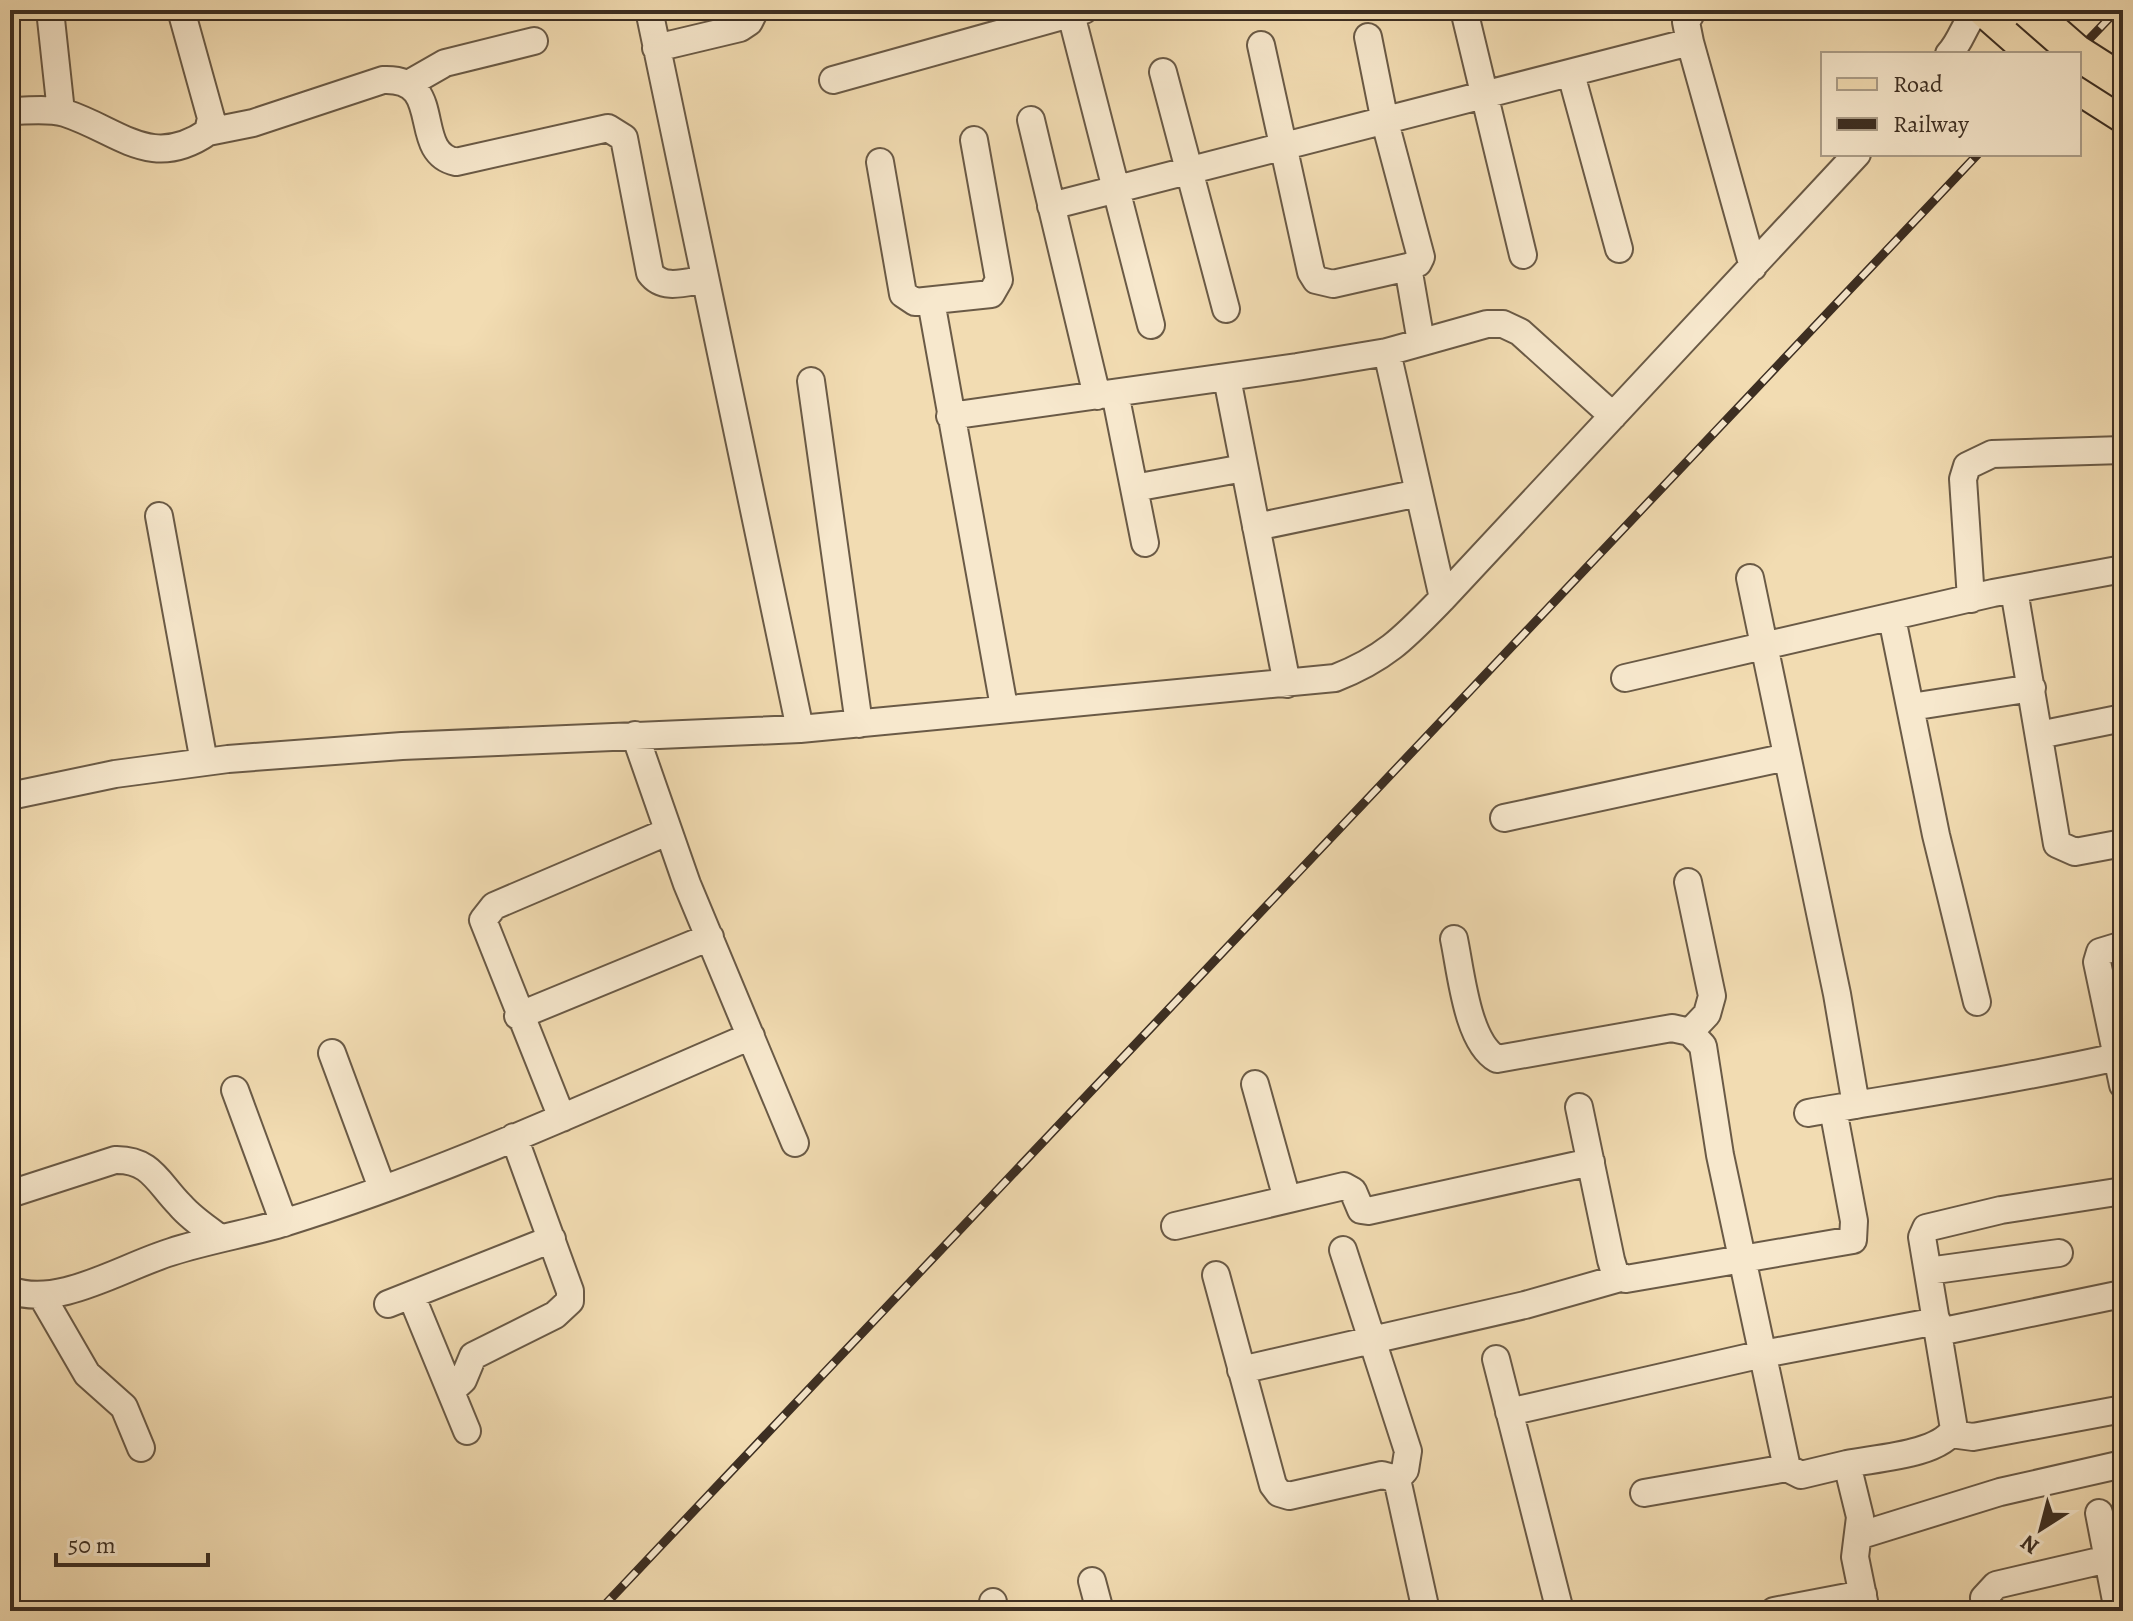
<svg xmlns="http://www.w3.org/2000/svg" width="2133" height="1621" viewBox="0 0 2133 1621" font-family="Alegreya,serif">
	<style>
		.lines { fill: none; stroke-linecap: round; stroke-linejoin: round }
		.minor-casing { stroke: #6a5a46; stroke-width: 30 }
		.major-casing { stroke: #3c2e22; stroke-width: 38 }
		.minor { stroke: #f7e8cd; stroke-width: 26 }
		.major { stroke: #f2dcb2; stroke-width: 34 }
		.rail-casing { stroke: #3c2e22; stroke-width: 9 }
		.rail { stroke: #f7e8cd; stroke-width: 6; stroke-dasharray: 18; stroke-linecap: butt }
		.major-bridge-casing { stroke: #3c2e22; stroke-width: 38; stroke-linecap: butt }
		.major-bridge { stroke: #f2dcb2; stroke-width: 34 }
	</style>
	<rect width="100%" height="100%" fill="#f2dcb2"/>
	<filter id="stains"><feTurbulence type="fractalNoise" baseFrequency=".0025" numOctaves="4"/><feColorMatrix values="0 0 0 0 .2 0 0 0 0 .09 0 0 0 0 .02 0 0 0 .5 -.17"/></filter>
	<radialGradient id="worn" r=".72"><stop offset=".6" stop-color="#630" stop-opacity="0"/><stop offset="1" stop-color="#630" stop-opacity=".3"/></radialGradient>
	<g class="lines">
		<defs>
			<path id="minor" d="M50,10l11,102
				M649,10l151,719
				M1464,10l59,245
				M1693,10l-7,12 4,20 63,225
				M1071,14l80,311
				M1368,37l17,85 36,135 -3,6 -10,4
				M1261,45l50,227 5,8 17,4 75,-17 13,75
				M656,48l84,-20 9,-6 6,-12
				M1949,54c13,-14 15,-30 28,-44
				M1163,72l63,237
				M1571,74l48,175
				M833,80l251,-70
				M410,83l35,-20 89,-22
				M10,111c17,0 39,-3 55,2 55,18 86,58 143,19l3,-14 -30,-108
				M1031,120l66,276
				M208,132l45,-9 130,-43c64,-3 26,72 73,82l152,-34 16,10 26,135c13,18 36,9 55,6
				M880,162l23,132 12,8 76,-8 8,-14 -25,-140
				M1051,206l639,-164
				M931,301l73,406
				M1387,352l56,246
				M1227,378l60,306
				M811,381l48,343
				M1115,393l30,150
				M950,416l347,-49 90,-15 100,-28h16l17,8 93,84
				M1134,488l110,-20
				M159,516l45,246
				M1256,527l163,-34
				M1750,578l87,416 19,111
				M2014,590l43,254 18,8 48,-9
				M1971,599l-8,-120 4,-13 25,-12 131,-4
				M1892,618l44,217 41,167
				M1625,678l368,-85 130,-24
				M1911,707l121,-19
				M635,735l52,149 108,259
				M2039,735l84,-17
				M10,796l105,-22 113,-15 174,-13 398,-17 535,-51c51,-20 70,-41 108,-80l414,-444
				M1504,818l283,-61
				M1688,882l24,114 -5,18 -17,18
				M1454,939c7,33 13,103 43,120l175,-31 18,4 13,14 17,109 67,313 14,7 46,-11 13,53 -5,40 11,54
				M2123,945l-23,7 -3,10 26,123
				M518,1016l192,-79
				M332,1053l50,135
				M1255,1084l32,115
				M235,1090l49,133
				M1579,1107l32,153 4,13 11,6 227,-39 1,-19 -21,-112
				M1808,1113c104,-18 206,-33 309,-56
				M562,1118l-79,-198 11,-14 173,-74
				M10,1194l105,-34c36,-1 43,23 65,45 11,13 26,23 40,33
				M1175,1226l169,-40 9,5 8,19 7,1 223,-49
				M1343,1250l65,201 -3,19 -8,9
				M1928,1271l131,-18
				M1216,1275l57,210 6,8 10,3 93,-21 15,4 29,132
				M10,1290c48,19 112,-23 161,-38 37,-12 75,-18 112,-29 160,-49 314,-121 468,-187
				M411,1295l56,136
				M43,1298l44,76 37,33 17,41
				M388,1304l164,-65
				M1939,1332l183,-38
				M1496,1359l64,252
				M1241,1370l284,-65 95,-27
				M451,1391l12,-11 10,-24 82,-41 15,-14v-10l-56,-154
				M1509,1412l254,-58 174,-33
				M1951,1434l22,3 150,-28
				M1847,1464c29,-6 92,-9 107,-35l-32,-192 4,-9 75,-18 122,-19
				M1644,1493l143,-25
				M2099,1513l19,98
				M1858,1536l142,-44 123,-28
				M1092,1581l8,30
				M993,1602v9
				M1774,1611l89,-17
				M1987,1611l-3,-13 12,-13 112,-26"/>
			<path id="major" d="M1985,10l50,44
				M2079,87l44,28"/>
		</defs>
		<use href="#minor" class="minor-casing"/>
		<use href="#major" class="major-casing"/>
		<use href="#minor" class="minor"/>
		<use href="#major" class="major"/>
		<defs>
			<path id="rail" d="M2075,54l42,-44
				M599,1611l1379,-1457"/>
		</defs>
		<use href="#rail" class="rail-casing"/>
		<use href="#rail" class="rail"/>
		<defs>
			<path id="major-bridge" d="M2028,10l48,42 47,30"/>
		</defs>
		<use href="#major-bridge" class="major-bridge-casing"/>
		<use href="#major-bridge" class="major-bridge"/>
	</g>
	<rect width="2133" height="1621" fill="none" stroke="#f2dcb2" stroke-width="40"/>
	<rect x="12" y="12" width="2109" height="1597" fill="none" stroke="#3c2e22" stroke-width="4"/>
	<rect x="20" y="20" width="2093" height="1581" fill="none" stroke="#3c2e22" stroke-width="2"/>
	<rect x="1821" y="52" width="260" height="104" fill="#f7e8cd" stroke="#ac9e89" stroke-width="2"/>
	<rect x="1837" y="78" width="40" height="12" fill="#f2dcb2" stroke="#ac9e89" stroke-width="2"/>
	<text x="1893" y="92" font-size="24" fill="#3c2e22">Road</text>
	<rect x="1837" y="118" width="40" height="12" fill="#3c2e22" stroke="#ac9e89" stroke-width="2"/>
	<text x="1893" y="132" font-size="24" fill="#3c2e22">Railway</text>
	<g transform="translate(2041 1529) rotate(216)" stroke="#f7e8cd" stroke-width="6" paint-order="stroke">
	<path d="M0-6L14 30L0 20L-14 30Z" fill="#3c2e22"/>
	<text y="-12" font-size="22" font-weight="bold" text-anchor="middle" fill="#3c2e22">N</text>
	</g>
	<path d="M56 1553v12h152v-12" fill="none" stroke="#3c2e22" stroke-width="4"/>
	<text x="68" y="1553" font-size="24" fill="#3c2e22" stroke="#f7e8cd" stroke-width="6" paint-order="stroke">50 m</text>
	<rect width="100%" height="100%" filter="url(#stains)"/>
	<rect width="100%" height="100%" fill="url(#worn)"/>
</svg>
